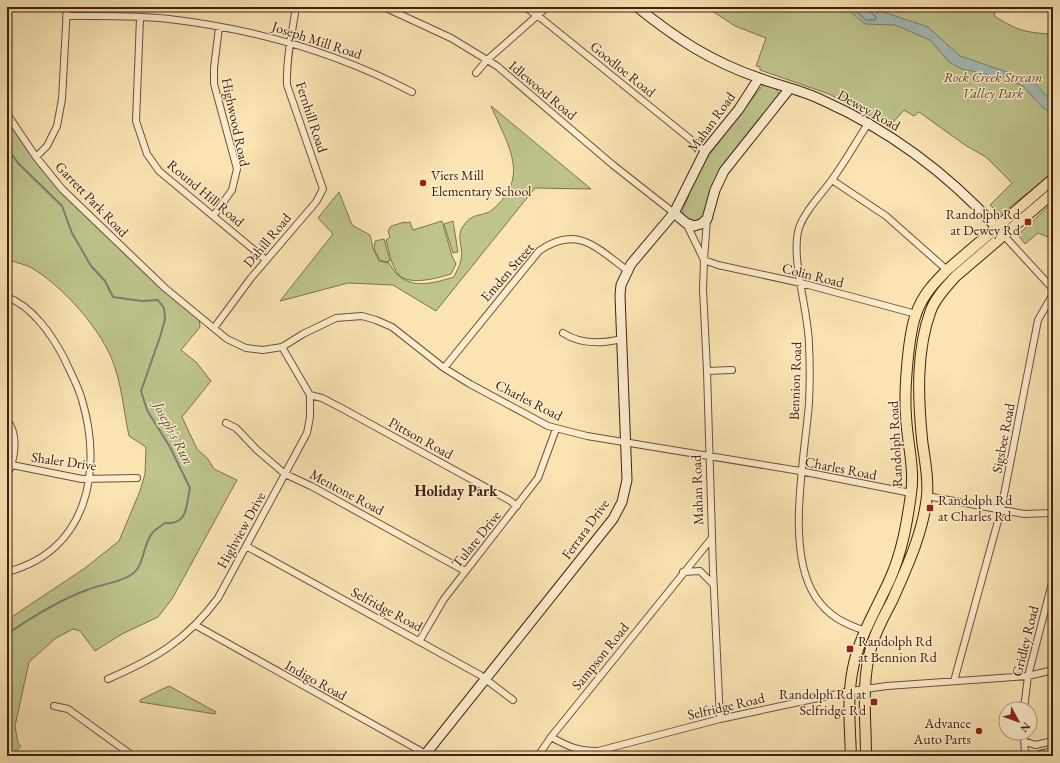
<svg xmlns="http://www.w3.org/2000/svg" width="1060" height="763" viewBox="0 0 1060 763" font-family="'EB Garamond',serif">
	<style>
		.green { fill: #bec48c; stroke: #7f724e }
		.water { fill: #a2bcb7; stroke: #7b7e74 }
		.lines { fill: none; stroke-linecap: round; stroke-linejoin: round }
		.shore { stroke: #716e63; stroke-width: 1 }
		.stream { stroke: #7b7e74; stroke-width: 2 }
		.street-casing { stroke: #6e5138; stroke-width: 8 }
		.secondary-casing { stroke: #40200f; stroke-width: 11 }
		.primary-casing { stroke: #40200f; stroke-width: 12 }
		.street { stroke: #fbedcd; stroke-width: 6 }
		.secondary { stroke: #fbedcd; stroke-width: 9 }
		.primary { stroke: #f9e4b2; stroke-width: 10 }
		.poi-dot { fill: #8f2418; stroke: #fbedcd; stroke-width: 1.5 }
		.labels { text-anchor: middle; dominant-baseline: central; stroke-width: 3; stroke-linejoin: round; paint-order: stroke }
		.street-label { font-size: 14px; fill: #40200f; stroke: #fbedcd }
		.park-label { font-size: 14px; font-style: italic; fill: #60492e; stroke: #fbedcd }
		.poi-label { font-size: 14px; fill: #40200f; stroke: #fbedcd; text-anchor: start }
		.water-label { font-size: 15px; font-style: italic; fill: #5d4f41; stroke: #fbedcd }
		.neighbourhood-label { font-size: 15px; font-weight: bold; fill: #40200f; stroke: #fbedcd }
	</style>
	<rect width="100%" height="100%" fill="#f9e4b2"/>
	<filter id="stains"><feTurbulence type="fractalNoise" baseFrequency=".005" numOctaves="4"/><feColorMatrix values="0 0 0 0 .2 0 0 0 0 .09 0 0 0 0 .02 0 0 0 .5 -.17"/></filter>
	<radialGradient id="worn" r=".72"><stop offset=".6" stop-color="#630" stop-opacity="0"/><stop offset="1" stop-color="#630" stop-opacity=".3"/></radialGradient>
	<path class="green" d="M706,7h290l-2,9c23,14 31,17 59,18v139l-53,42 -10,-10 22,-22 -26,-26 -21,-12 -46,-33 -5,4 -10,-6 -14,16 -61,-32 -69,-24v-3l-4,-1 10,-28 -31,-12z
		M763,85c8,-1 15,2 16,11l-72,108c-4,11 -4,17 -17,19l-8,-11 19,-47z
		M491,106l100,83 -56,-1 -99,123 -43,-26 -45,-2 -68,18 53,-67 -15,-16 21,-26 13,33 18,10 3,13 6,13 10,2c15,28 39,22 65,14 2,-5 6,-11 7,-17 3,-12 -6,-24 3,-35 9,-13 19,-8 28,-15 40,-33 15,-66 -1,-104z
		M7,114l55,75 137,127 1,11 -19,23 15,12 15,19 -29,36 15,32 11,10 6,10 23,11 -65,119 -14,18 -36,17 -27,17 -15,-20 -7,-2 -17,9 -27,24 -14,64 3,17 3,3 -4,4v6h-10v-136l78,-52 34,-27 21,-50 5,-17 1,-27 -17,-11c-5,-23 -7,-49 -15,-71 -11,-34 -53,-81 -84,-98 -7,-3 -16,-5 -23,-8z
		M1053,202v33l-5,2 -10,-4 -13,11 -7,-9z
		M442,221l10,35 4,8 -5,10c-13,4 -41,12 -52,1 -8,-8 -10,-25 -13,-35l4,-3 -2,-6 3,-5 14,-4v1l5,-1 3,8z
		M453,221l5,31 -5,1 -9,-29z
		M384,239l6,22 -5,1 -5,-2 -6,-11 1,-8z
		M169,686l47,26 -1,2 -75,-12v-2z"/>
	<path class="water" d="M845,7h25l8,6 2,-2 48,16 32,29 73,25 18,20h2v13l-10,-6 -20,-22 -20,-8 -41,-9 -13,-7 -19,-22 -35,-15 -30,-1z"/>
	<g class="lines">
		<path class="shore" d="M851,7l15,13h9l1,-3 -7,-6 -1,-4"/>
		<path class="stream" d="M7,148l11,15 44,43 10,27 19,33 14,15 8,16 29,4 16,-1 6,8 1,11 -5,18 -19,54 6,19 23,37 20,41c-4,16 -1,37 -25,35 -4,3 -9,6 -12,9 -11,13 -8,34 -22,43 -13,8 -29,9 -44,15 -28,10 -55,27 -80,44
			M7,728l3,12 -2,16"/>
		<defs>
			<path id="street" d="M384,7l67,31 46,28 116,99 61,48
				M525,7l17,12 163,132
				M66,16c34,0 70,-1 103,3 85,10 167,33 243,73
				M140,18l-4,103 11,33 12,17 107,89
				M476,73l11,-13 60,-53
				M7,114l29,43 26,32 103,99 62,51 19,9 17,2 19,-3 21,-13 33,-16 26,-2 14,4 16,7 52,41 26,16 78,42 39,10 213,35 111,22
				M36,157l11,-11 10,-20 5,-27 5,-92
				M832,180l54,36 61,54
				M214,215l18,-25 5,-21 -23,-85v-16l5,-41
				M707,219l-3,41 14,5 83,18 115,31
				M686,223l18,37 -1,29 4,82 6,199 7,149
				M996,227l57,62
				M7,297c25,9 45,38 57,61 6,14 14,27 18,42 21,70 6,151 -75,172
				M214,328l37,-50 65,-76 7,-13 -36,-104c-1,-26 5,-52 9,-78
				M563,333c17,11 38,11 58,6
				M444,368l95,-117c38,-27 58,-3 89,20
				M707,371l25,-1
				M310,395l12,3 23,12 164,90 8,6
				M7,420c12,15 8,39 0,55
				M226,423l10,5 21,22 28,24 26,12 154,85
				M12,465l70,14 55,-1
				M927,496l97,18 29,-1
				M246,546l234,129 33,25
				M683,572l17,-1 13,13
				M195,625l231,129
				M866,631c-22,-7 -38,-15 -51,-35 -30,-46 -10,-140 -6,-193 1,-20 1,-39 0,-58 0,-32 -19,-88 -10,-117 6,-17 21,-32 32,-47 14,-19 25,-39 38,-59
				M420,640l24,-41 94,-121 18,-49
				M108,679c48,-21 78,-38 110,-81l89,-165 3,-16v-22l-28,-48
				M954,681l47,-171 37,-190 15,-26
				M54,706l14,3 65,47
				M1024,709l4,-33 25,-97
				M1024,733l1,23
				M551,737c16,9 29,15 47,14l122,-32 131,-28 36,-5 141,-10 25,-6
				M1024,741l11,4 18,-4
				M538,756l13,-19 161,-199"/>
			<path id="secondary" d="M637,7c40,32 73,54 122,71 21,8 43,12 63,22 67,30 125,73 174,127
				M674,213l12,10 8,3 7,-2 6,-5 8,-29 9,-19 66,-83
				M424,756l189,-237 9,-17 5,-22 -7,-185 1,-10 10,-21 43,-51 31,-62 34,-42 20,-31"/>
			<path id="primary" d="M851,756c-1,-28 -4,-60 2,-88 6,-31 24,-60 37,-89 12,-27 17,-56 21,-85 4,-26 -4,-52 -5,-78 -2,-24 2,-80 10,-102 6,-18 18,-31 31,-44l106,-91
				M866,756c0,-35 -5,-74 5,-108 4,-16 13,-32 21,-47 15,-34 31,-68 35,-105 2,-20 -3,-38 -5,-57 -4,-42 -6,-89 9,-129 5,-13 16,-24 25,-34l97,-83
				M1039,756l14,-3"/>
		</defs>
		<use href="#street" class="street-casing"/>
		<use href="#secondary" class="secondary-casing"/>
		<use href="#primary" class="primary-casing"/>
		<use href="#street" class="street"/>
		<use href="#secondary" class="secondary"/>
		<use href="#primary" class="primary"/>
	</g>
	<g class="poi-dot">
		<circle cx="423" cy="183" r="4"/>
		<rect x="1024" y="218" width="8" height="8" rx="2"/>
		<rect x="926" y="504" width="8" height="8" rx="2"/>
		<rect x="846" y="645" width="8" height="8" rx="2"/>
		<rect x="870" y="698" width="8" height="8" rx="2"/>
		<circle cx="979" cy="731" r="4"/>
	</g>
	<g class="labels">
		<g class="street-label">
			<text transform="translate(317 40) rotate(18)">Joseph Mill Road</text>
			<text transform="translate(623 69) rotate(39)">Goodloe Road</text>
			<text transform="translate(543 90) rotate(40)">Idlewood Road</text>
			<text transform="translate(869 110) rotate(29)">Dewey Road</text>
			<text transform="translate(312 117) rotate(72)">Fernhill Road</text>
			<text transform="translate(236 122) rotate(78)">Highwood Road</text>
			<text transform="translate(711 122) rotate(-54)">Mahan Road</text>
			<text transform="translate(206 193) rotate(40)">Round Hill Road</text>
			<text transform="translate(92 199) rotate(46)">Garrett Park Road</text>
			<text transform="translate(267 240) rotate(-50)">Dahill Road</text>
			<text transform="translate(507 272) rotate(-49)">Emden Street</text>
			<text transform="translate(813 275) rotate(14)">Colin Road</text>
			<text transform="translate(795 381) rotate(-88)">Bennion Road</text>
			<text transform="translate(529 400) rotate(27)">Charles Road</text>
			<text transform="translate(421 438) rotate(29)">Pittson Road</text>
			<text transform="translate(1003 438) rotate(-79)">Sigsbee Road</text>
			<text transform="translate(895 444) rotate(-93)">Randolph Road</text>
			<text transform="translate(64 461) rotate(8)">Shaler Drive</text>
			<text transform="translate(841 468) rotate(11)">Charles Road</text>
			<text transform="translate(697 490) rotate(-92)">Mahan Road</text>
			<text transform="translate(347 492) rotate(28)">Mentone Road</text>
			<text transform="translate(585 529) rotate(-54)">Ferrara Drive</text>
			<text transform="translate(241 530) rotate(-61)">Highview Drive</text>
			<text transform="translate(476 539) rotate(-51)">Tulare Drive</text>
			<text transform="translate(387 609) rotate(28)">Selfridge Road</text>
			<text transform="translate(1025 641) rotate(-76)">Gridley Road</text>
			<text transform="translate(600 656) rotate(-51)">Sampson Road</text>
			<text transform="translate(316 680) rotate(29)">Indigo Road</text>
			<text transform="translate(726 706) rotate(-13)">Selfridge Road</text>
		</g>
		<g class="park-label">
			<text x="993" y="77">Rock Creek Stream<tspan x="993" dy="16">Valley Park</tspan></text>
		</g>
		<g class="poi-label">
			<text x="431" y="175">Viers Mill<tspan x="431" dy="16">Elementary School</tspan></text>
			<text x="1020" y="214" text-anchor="end">Randolph Rd<tspan x="1020" dy="16">at Dewey Rd</tspan></text>
			<text x="938" y="500">Randolph Rd<tspan x="938" dy="16">at Charles Rd</tspan></text>
			<text x="858" y="641">Randolph Rd<tspan x="858" dy="16">at Bennion Rd</tspan></text>
			<text x="866" y="694" text-anchor="end">Randolph Rd at<tspan x="866" dy="16">Selfridge Rd</tspan></text>
			<text x="971" y="723" text-anchor="end">Advance<tspan x="971" dy="16">Auto Parts</tspan></text>
		</g>
		<g class="water-label">
			<text transform="translate(174 433) rotate(62)">Joseph's Run</text>
		</g>
		<g class="neighbourhood-label">
			<text x="456" y="490">Holiday Park</text>
		</g>
	</g>
	<rect width="1060" height="763" fill="none" stroke="#f9e4b2" stroke-width="24"/>
	<rect x="8" y="8" width="1044" height="747" fill="none" stroke="#40200f" stroke-width="2"/>
	<rect x="12" y="12" width="1036" height="739" fill="none" stroke="#40200f"/>
	<g transform="translate(1018 721) rotate(131)"><circle r="19" fill="#fbedcd" stroke="#b09b81"/>
	<path d="M0-3L7 15L0 10L-7 15Z" fill="#8f2418"/>
	<text y="-6" font-size="11" font-weight="bold" text-anchor="middle" fill="#40200f">N</text>
	</g>
	<rect width="100%" height="100%" filter="url(#stains)"/>
	<rect width="100%" height="100%" fill="url(#worn)"/>
</svg>
